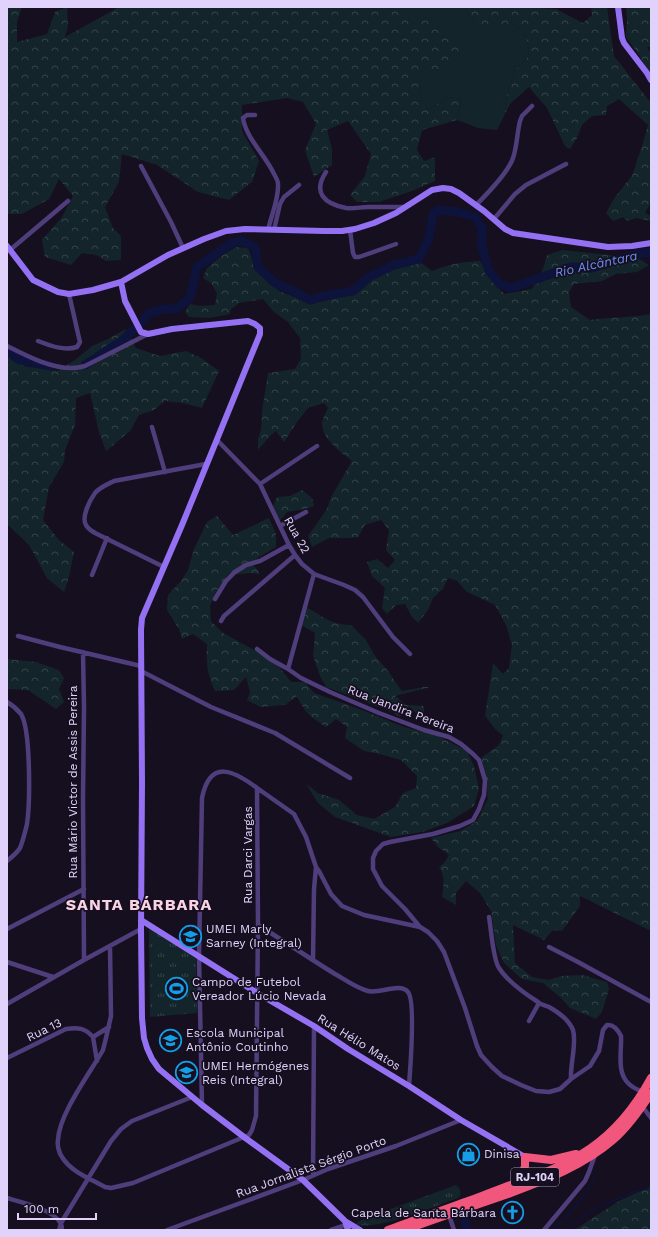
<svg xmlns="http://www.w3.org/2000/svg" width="658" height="1237" viewBox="0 0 658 1237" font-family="'Work Sans',sans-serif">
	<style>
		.grass { fill: #13252a }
		.forest { fill: url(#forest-crowns) }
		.park { fill: url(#park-tufts) }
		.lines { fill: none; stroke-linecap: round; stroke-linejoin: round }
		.stream { stroke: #0d133b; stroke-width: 1.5 }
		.river { stroke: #0d133b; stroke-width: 9 }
		.street { stroke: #4f3e7b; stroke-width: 4.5 }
		.secondary { stroke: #9471f3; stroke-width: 6 }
		.highway { stroke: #f1577c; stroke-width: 8 }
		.labels { text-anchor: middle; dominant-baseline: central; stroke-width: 3.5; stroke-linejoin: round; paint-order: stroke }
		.shield { fill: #160f20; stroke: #a498b9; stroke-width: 1 }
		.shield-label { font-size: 11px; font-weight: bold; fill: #e1d2fb }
		.street-label { font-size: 12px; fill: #e1d2fb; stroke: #160f20 }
		.poi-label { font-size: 12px; fill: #e1d2fb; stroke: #160f20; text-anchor: start }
		.water-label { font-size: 13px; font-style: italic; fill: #6991f2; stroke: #160f20 }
		.district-label { font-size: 16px; font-weight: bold; letter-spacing: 1px; fill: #fbd4e3; stroke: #160f20 }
	</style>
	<defs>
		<pattern id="forest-crowns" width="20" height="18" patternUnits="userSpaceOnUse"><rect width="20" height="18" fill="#13252a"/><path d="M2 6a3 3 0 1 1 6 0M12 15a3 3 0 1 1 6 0" fill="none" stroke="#35444a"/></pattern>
		<pattern id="park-tufts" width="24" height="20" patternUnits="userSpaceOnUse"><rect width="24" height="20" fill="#13252a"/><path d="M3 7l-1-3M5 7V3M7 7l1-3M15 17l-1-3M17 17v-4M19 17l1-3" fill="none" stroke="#35444a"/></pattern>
	</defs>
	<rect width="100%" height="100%" fill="#160f20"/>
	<path class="grass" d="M394,7h71l11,19 35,-4c16,12 17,15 18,34l-15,16 -7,24 -3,20 -7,14 -19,-2 -21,-8 4,-21 -13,-2 -19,13 -9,-13 2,-26 22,-1z"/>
	<path class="forest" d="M7,7h15l-5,15v20l30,-8 8,-22 12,-5 1,20 -3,10 54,-30h275l1,1 37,15 32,31 -20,16 -22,2 -2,25 9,13 19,-13 13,2 -4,21 -35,10 -5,20 7,11 11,-4v24l-23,10 -33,11h-22l-7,-7 15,-19 6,-22 -23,-33 -21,9 5,19v16l-18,12 -9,-27 11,-26 -13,-22 -16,-4 -45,7v26l17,30 -7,21 -23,18 -31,-8 -41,-27 -35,-11 -3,28 -14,25 8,21 8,8v24l-15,1 -10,-6 -14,-2 -11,12 -26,-8 -3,-17 20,-23 11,-21 -14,-17 -10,20 -27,15h-15z
		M465,7h72l2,1 17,1 27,14 9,-8 -1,-8h16l7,49 37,47v99l-6,11 6,3v5l-15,-3 -8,3 -5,-4 -10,4 -7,-8 9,-16 17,-21 11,-33 5,-18 -29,-26 -12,7 -1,9 -14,1 -10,9 -5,13 -7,11 -5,-3 -18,-38 -18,-21 -19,17 -6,12 3,-20 7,-24 15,-16c-1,-19 -2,-22 -18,-34l-7,4h-28z
		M626,7h25v40h-4l4,7v23l-12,-22 -13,-18 1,-18z
		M236,247l12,1 7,19 7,9 17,15 33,13 45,-11 18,-16 18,-8 27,-7 12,9c18,-7 28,-9 48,-10 7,12 14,25 25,33l27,-5 11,-20 4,-14 15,-5 76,8 11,7 -12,7 -21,2 -14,7 -28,3 -5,8 2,15 19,13c20,-3 41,-2 61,-6v613l-2,3 -69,-34v10l-18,25 -9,-1 -9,10 -31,-15 2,38 17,14 16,3 14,-4 20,-1 25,7 2,7 -7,23 -6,7 -26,-11 -9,-10 -18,-15 -21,-4 -18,-16 -8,-18 -5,-34 -11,-18 -14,-12 -10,12v12l-14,-8c1,-11 4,-21 -3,-30l5,-4 5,-8 -11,-8 -7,-9 29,-7 17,-10 11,-22 -2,-23 -5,-18 18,-13 4,-10 -7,-5 -11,-14 8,-53 10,11 6,-6 3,-23 -6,-20 -11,-20 -28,-13 -10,-11 -9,-3 -5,11 -10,9 -5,12 -10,13 -6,-6 -7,-13 -9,1 -9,9 -5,-6 3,-20 -13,-12 -5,-14 10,-3 11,9 7,-8 -9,-10 3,-20 -8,-10 -16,5 -7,12 -10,1h-19l-17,9 -4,-11 19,-27 4,-12 21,-36c-11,-9 -31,-22 -30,-39 1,-4 4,-10 6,-14l-4,-5 -16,5 -11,14 -13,20 -8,-11 -7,6 -11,13v-11l3,-9 1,-19 6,-38 27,-4 6,-10 -1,-21 -12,-16 -14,-10 -11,-13 -24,4 -8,6 -1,5 -21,4 -20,-1 -4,-5 5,-8 10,2 15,-1 2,-12 -6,-10 -8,-5 4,-10 16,-13z
		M126,329l10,19 24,8 26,-5 15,7 18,13 -17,37 -19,-5 -18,-2 -11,9 -15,5 -9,16 -24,20 -7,-19 -9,-39 -14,5 -1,27 -10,25 -1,12 -15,25 -6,33 16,20 15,12 -5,25 -5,15 -17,-14 -18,-33 -22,-21v-169l17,11 33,5 18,-11 17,-14 16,-7z
		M302,490l10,8 2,8 -9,3 -18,3 -8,10 -6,-16 4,-9 13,-1z
		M217,516l16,19 36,-17 7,16v13l-20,12 -3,5 7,10 -9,-1 -23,2 -12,17 -6,14 1,15 12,12 35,19 22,16 11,14h14l9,11 48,17 42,17 32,8 31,16 7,15 5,23 -5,17 -27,17 -25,9 -31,5 -56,-20 -17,-14 -12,-19 12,9 21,7 18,15 17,4 21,-12 8,-14 13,-5 1,-12 -16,-16 -25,-7 -12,-2 -19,-13 2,-11 -11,-8 -10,8c-15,-10 -21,-14 -29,-31l-12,9 -24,2 -14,-7 3,-8 -4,-15 -12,13 -19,1c-8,-17 -9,-29 -8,-47l-14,-10 -11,5 -3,-10 -12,-19 1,-15 13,-14 7,-11 6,-21 13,-27z
		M307,608c17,8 23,17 44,17l15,15 9,16 13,15 6,9 8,11 22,-4h7l-36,9 11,9 18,1v8l-6,1 -7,-7 -15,-5 5,15 -8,-6 -67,-25 -6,-11 -7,-20 2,-23 -14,-8z
		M7,659l29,3 23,8 5,8 -5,11 5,13 -8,7 -28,-19 -21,-1z
		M651,1186v44h-77l45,-29z"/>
	<path class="park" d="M149,928l47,30 1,55 -47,4z
		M456,1185c4,3 7,9 2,13 -26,9 -75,31 -101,27l-1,-2 10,-5z"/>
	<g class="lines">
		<path class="stream" d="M552,1230l19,-18 16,-21 8,-14
			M566,1230l26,-20 42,-18 17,-4"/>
		<path class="river" d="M7,351l11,8 33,7
			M85,365l38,-25 27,-27 14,-4h12l14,-11c3,-10 4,-21 7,-31l35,-24 10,-2 13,6 3,20 17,16 16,7 19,10 18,-5 25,-4 16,-14 25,-12 25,-6 10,-21 4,-24 5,-4 20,2 17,5 7,11v19l7,24 11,13 11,4 60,-21 21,1 40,-13 17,-3 2,2
			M465,1217l1,13"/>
		<path class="street" d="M255,115h-8l-4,3c3,20 22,37 30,54 2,4 5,8 5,12 1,15 -7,32 -10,46
			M141,166l30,56 12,26
			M326,172c-14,21 -1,32 20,36 7,1 15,-1 22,-1 13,0 25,0 38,0
			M476,205c11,-11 32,-32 37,-47 4,-11 4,-25 7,-37l2,-5 10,-10
			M494,219l21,-25 11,-9 40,-21
			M274,230l6,-26 4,-7 15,-12
			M350,230l3,23 2,4h4l37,-13
			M10,250l58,-49
			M38,341c13,5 26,10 39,6l3,-5 -1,-4 -10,-44
			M7,346c20,10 43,22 65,22 4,0 9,-1 13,-2l63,-32
			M152,427l13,45
			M217,440l43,44 29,61 6,10 7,9 12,10 30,11 11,5 8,7 30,40 17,17
			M260,484l57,-38
			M280,526l26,-14
			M164,567l-69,-34c-3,-2 -7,-4 -9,-8 -5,-8 4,-25 9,-32 5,-6 13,-9 19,-12l92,-17
			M314,574l-26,95 13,9 29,14 49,21 45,17 25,7 12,7 12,10 6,6 6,20 -1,15 -5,14 -6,11 -13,6 -27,8 -43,8 -7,2 -7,7 -3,7v11l9,17 23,23 15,18 8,5 9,9 7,11 21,56 12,38 4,9 11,12 10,9 19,9 15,6 13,1 11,-3 11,-10 19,-13 9,-15 4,-21 4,-5c7,-1 11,5 14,11 1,14 -5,37 8,48 4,4 9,6 14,8
			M92,575l15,-37
			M215,599l11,-18 9,-9 11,-7 14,-4 29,-16
			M221,621l3,-5 71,-61
			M18,636l42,11 81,19
			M257,649l13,10 18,10
			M83,652l1,55 -1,92 1,161
			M141,671l70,36 64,26 75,45
			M7,702c5,3 10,7 14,12 10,16 9,90 6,110 -2,8 -4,17 -7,24 -3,5 -8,9 -13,13
			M257,788l37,26 12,23 10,30 3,4 12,23 11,12 22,9 56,12
			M489,917c2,11 4,43 10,51 9,14 25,25 39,34 3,3 7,3 11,5 9,5 20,13 24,23 4,13 -3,34 -2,49
			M258,925c26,16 51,33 77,49 11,6 21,14 33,17 12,3 32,-9 40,1 8,9 2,79 1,94
			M7,929l77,-40
			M110,946l1,70 -5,22 -3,12c-13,23 -44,64 -45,90 -1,5 1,13 4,17 9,15 29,22 43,30l6,1 22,-5 111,-46 5,-2 3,-5 4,-14 2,-191 -1,-137c-24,-18 -47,-29 -55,10l-3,158 3,149
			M549,947l29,15 73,40
			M313,960l1,-71 2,-22
			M7,962l46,15
			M7,1004l77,-44 57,-31
			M529,1021l10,-18
			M93,1037l4,24
			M7,1058l59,-29c12,-2 19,-1 27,8l16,-10
			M642,1106l9,12
			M313,1175l1,-149
			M7,1198c14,4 48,12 54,26 1,2 1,4 1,6
			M449,1215l5,15
			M59,1230l2,-7 50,-82 10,-12 11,-8 60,-24
			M167,1230l136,-50 25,-11 68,-23 65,-26
			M331,1230l15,-5
			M544,1230l41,-49 4,-9 6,-17"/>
		<path class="secondary" d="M618,7l4,31 2,5 23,30 4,7
			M7,246l26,34 25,12 11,2 24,-4 28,-8 47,-27 36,-16 22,-8 19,-2 79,2h18l13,-2 19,-6 22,-10 36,-23 11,-2 8,1 8,4 25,18 21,18 8,4 95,14 24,-1 19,-3
			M121,282l4,19 16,31 7,2 24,-5 76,-8 7,3 5,4v6l-78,191 -40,93 -1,12 1,153 -1,146 1,89 2,20 3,10 5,11 7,10 43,36 42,32 59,43 42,41 15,9
			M141,920l116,73 57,33 34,23 61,37 52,34 64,37
			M345,1221l3,9"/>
		<path class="highway" d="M520,1183l5,-17v-9l26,3 25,-6
			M388,1230c25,-10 51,-18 77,-28 13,-4 26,-10 40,-15 68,-23 110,-43 146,-109
			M405,1230c34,-13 69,-24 103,-36 37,-14 75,-28 105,-54 15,-13 27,-30 38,-47"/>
	</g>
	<defs>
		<symbol id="school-ring" viewBox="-11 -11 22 22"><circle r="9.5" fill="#160f20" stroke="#149ee6" stroke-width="1.5"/><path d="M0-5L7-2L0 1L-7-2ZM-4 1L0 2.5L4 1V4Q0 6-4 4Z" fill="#149ee6"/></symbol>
		<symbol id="stadium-ring" viewBox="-11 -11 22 22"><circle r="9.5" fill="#160f20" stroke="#149ee6" stroke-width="1.5"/><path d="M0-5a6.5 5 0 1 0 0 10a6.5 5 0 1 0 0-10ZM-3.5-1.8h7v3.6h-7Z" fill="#149ee6"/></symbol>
		<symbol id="shop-ring" viewBox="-11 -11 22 22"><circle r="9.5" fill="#160f20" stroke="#149ee6" stroke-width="1.5"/><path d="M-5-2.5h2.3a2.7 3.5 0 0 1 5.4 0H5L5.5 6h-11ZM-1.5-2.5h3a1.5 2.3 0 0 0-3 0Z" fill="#149ee6"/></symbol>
		<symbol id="church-ring" viewBox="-11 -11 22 22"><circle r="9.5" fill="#160f20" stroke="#149ee6" stroke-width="1.5"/><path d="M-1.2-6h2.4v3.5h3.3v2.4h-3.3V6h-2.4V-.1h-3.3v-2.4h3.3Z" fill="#149ee6"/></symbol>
	</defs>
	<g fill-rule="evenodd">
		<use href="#school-ring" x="178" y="924" width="25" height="25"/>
		<use href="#stadium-ring" x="164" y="976" width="25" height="25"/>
		<use href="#school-ring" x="158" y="1028" width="25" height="25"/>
		<use href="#school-ring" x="174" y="1060" width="25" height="25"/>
		<use href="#shop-ring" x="456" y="1142" width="25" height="25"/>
		<use href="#church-ring" x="500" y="1200" width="25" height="25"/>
	</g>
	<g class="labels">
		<rect class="shield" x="511" y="1168" width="48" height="18" rx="3"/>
		<g class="shield-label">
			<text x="535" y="1177">RJ-104</text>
		</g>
		<g class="street-label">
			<text transform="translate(297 535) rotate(61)">Rua 22</text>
			<text transform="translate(401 709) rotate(21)">Rua Jandira Pereira</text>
			<text transform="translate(73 782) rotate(-90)">Rua Mário Victor de Assis Pereira</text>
			<text transform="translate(248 855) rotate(-90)">Rua Darci Vargas</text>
			<text transform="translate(44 1030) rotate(-26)">Rua 13</text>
			<text transform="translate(359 1042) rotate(32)">Rua Hélio Matos</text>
			<text transform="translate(311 1167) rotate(-20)">Rua Jornalista Sérgio Porto</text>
		</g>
		<g class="poi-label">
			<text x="206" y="929">UMEI Marly<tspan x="206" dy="14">Sarney (Integral)</tspan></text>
			<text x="192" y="982">Campo de Futebol<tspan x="192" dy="14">Vereador Lúcio Nevada</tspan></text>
			<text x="186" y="1033">Escola Municipal<tspan x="186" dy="14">Antônio Coutinho</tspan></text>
			<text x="202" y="1066">UMEI Hermógenes<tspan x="202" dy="14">Reis (Integral)</tspan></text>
			<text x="484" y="1154">Dinisa</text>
			<text x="496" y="1213" text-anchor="end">Capela de Santa Bárbara</text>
		</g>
		<g class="water-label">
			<text transform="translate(596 264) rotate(-12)">Rio Alcântara</text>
		</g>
		<g class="district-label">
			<text x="139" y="904">SANTA BÁRBARA</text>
		</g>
	</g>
	<rect width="658" height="1237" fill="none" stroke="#e1d2fb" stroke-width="16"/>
	<path d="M18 1213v6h78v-6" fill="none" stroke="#e1d2fb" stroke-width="2"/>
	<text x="24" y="1213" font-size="12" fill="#e1d2fb" stroke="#160f20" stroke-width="3" paint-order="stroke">100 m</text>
</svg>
